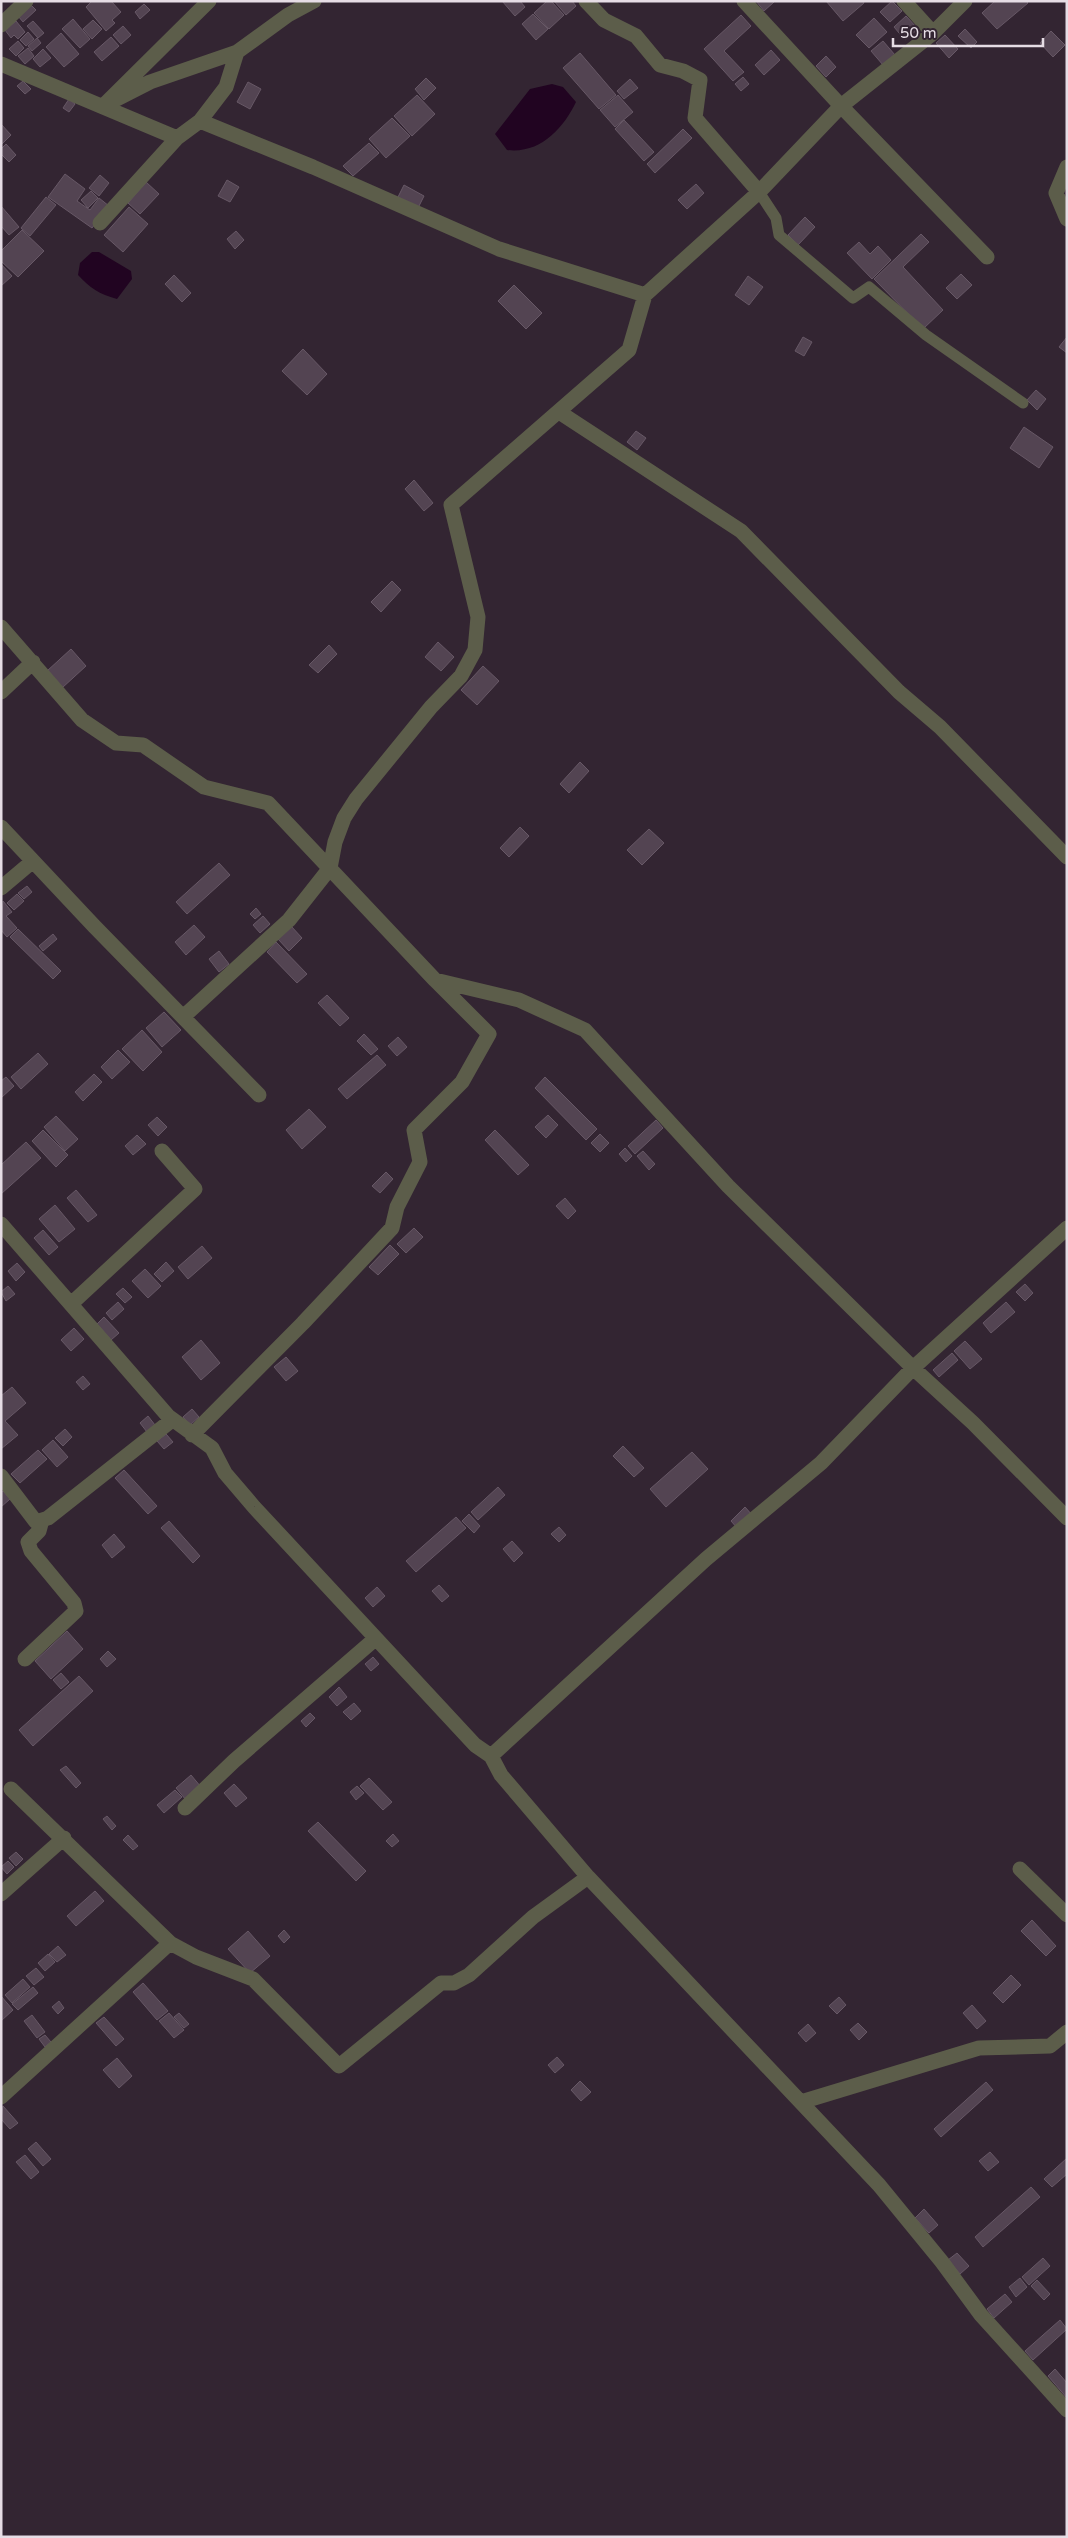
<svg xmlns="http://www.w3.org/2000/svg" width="1068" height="2538" viewBox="0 0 1068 2538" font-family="'Varela Round',sans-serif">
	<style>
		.water { fill: #210421 }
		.building { fill: #534452; stroke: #675866 }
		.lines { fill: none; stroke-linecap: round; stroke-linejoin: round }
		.lane { stroke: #5c5d4a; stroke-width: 11 }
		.street { stroke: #5c5d4a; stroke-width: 15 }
	</style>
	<rect width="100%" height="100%" fill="#332532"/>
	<path class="water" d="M552,84l11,3 13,15c-13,27 -36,52 -69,48l-12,-16 35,-45z
		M92,252h7l32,19 1,8 -15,20c-18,-5 -27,-11 -39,-24l2,-12z"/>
	<path class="building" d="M92,1h19l10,11 -9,8 3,3 -9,8 -20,-24z
		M502,1h18l5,6 -10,9z
		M547,1h4l13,14 -15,14 -15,-16z
		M554,1h18l4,5 -10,9z
		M756,1h17l1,1 -10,9z
		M826,1h37l1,2 -21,18z
		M892,1l10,10 -12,11 -10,-10z
		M995,1h31l2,2 -31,26 -15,-16z
		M144,4l6,6 -10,9 -5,-7z
		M31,5l5,5 -13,12 -5,-6z
		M533,14l15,15 -12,11 -14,-16z
		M741,15l10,11 -27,25 20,21 -11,9 -29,-32z
		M906,16l12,13 -13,11 -11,-13z
		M874,18l13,14 -18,16 -13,-13z
		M73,19l17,20 -10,9 -18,-19z
		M93,20l9,9 -10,10 -9,-10z
		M16,21l9,11 -7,7 -4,-4 -3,3 -6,-8z
		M33,21l11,12 -6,5 -11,-12z
		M123,26l8,9 -10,9 -8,-9z
		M965,29l12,13 -6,6 -13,-12z
		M1051,31l14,14 -12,12 -13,-14z
		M28,32l6,7 -8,7 -6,-6z
		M61,33l18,21 -15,13 -18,-20z
		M945,35l13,14 -9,9 -13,-15z
		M111,37l8,9 -17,15 -8,-9z
		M37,38l4,5 -9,8 -4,-5z
		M18,41l6,7 -8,8 -7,-7z
		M883,41l12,14 -12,10 -12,-14z
		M28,48l6,8 -9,8 -7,-8z
		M43,49l8,9 -11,9 -7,-8z
		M771,50l9,10 -16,15 -9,-10z
		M580,53l36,42 -17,14 -36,-41z
		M826,56l10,11 -10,10 -10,-11z
		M743,77l6,7 -8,7 -6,-7z
		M426,78l10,10 -12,12 -9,-11z
		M630,79l8,9 -14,11 -7,-8z
		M23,81l8,8 -6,5 -8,-8z
		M248,82l13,7 -11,20 -13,-7z
		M417,95l18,19 -23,22 -18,-20z
		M618,95l15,17 -18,15 -15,-17z
		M69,99l6,5 -6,8 -6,-4z
		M392,118l18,18 -24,22 -17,-19z
		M624,120l30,32 -10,9 -29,-32z
		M1,124l10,11 -10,10z
		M683,129l9,9 -37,35 -8,-9z
		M369,143l10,10 -26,23 -10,-10z
		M6,144l10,11 -7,7 -8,-8v-5z
		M65,174l20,15 -8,12 13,9 9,-12 10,8 -17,22 -44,-31z
		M100,175l9,8 -10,13 -10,-8z
		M227,180l12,7 -9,15 -12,-6z
		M146,182l13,12 -19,20 -12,-11z
		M696,184l8,9 -17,16 -9,-9z
		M404,185l20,11 -7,14 -20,-11z
		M91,191l7,7 -10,10 -7,-8z
		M46,197l10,8 -26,31 -9,-8z
		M1,206l18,21 -10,8 -8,-9z
		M129,207l19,17 -25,28 -19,-17z
		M805,217l10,10 -17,18 -10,-10z
		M22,230l22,21 -26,26 -17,-16v-10z
		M236,231l8,9 -9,9 -8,-10z
		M921,234l8,8 -26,25 40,43 -20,19 -49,-50z
		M859,242l11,12 8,-8 13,14 -19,19 -25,-26z
		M1,264l11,12 -11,10z
		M961,274l11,11 -15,14 -11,-11z
		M174,275l17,18 -9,9 -17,-18z
		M748,276l15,11 -14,18 -14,-10z
		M514,285l28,28 -16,16 -28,-28z
		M803,337l9,5 -8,14 -9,-5z
		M1067,337v16l-8,-6z
		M303,349l24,25 -20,21 -25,-24z
		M1036,390l10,9 -9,11 -10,-10z
		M1024,427l29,20 -14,21 -29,-20z
		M636,431l10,7 -9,12 -10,-8z
		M414,480l19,23 -9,8 -19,-22z
		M392,581l9,9 -20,22 -10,-10z
		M438,642l16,15 -13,14 -16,-14z
		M329,645l8,9 -19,19 -9,-8z
		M71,649l15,17 -24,22 -15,-17z
		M483,666l16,15 -22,24 -16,-15z
		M580,762l9,9 -20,22 -9,-9z
		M520,827l9,9 -20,21 -9,-9z
		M649,829l15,14 -22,22 -15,-15z
		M219,863l11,12 -43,39 -11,-12z
		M27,886l5,6 -8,7 -6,-6z
		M17,894l7,7 -10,9 -7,-7z
		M3,901l9,11 -6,4 11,12 -10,9 -6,-7z
		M256,908l5,6 -6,5 -5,-5z
		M263,916l7,8 -10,9 -7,-8z
		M194,925l11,12 -19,18 -11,-13z
		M291,926l11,12 -13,13 -11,-12z
		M18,929l43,42 -8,8 -43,-42z
		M53,934l4,5 -14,12 -4,-5z
		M276,942l31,32 -10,9 -30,-31z
		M219,951l10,13 -10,8 -10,-13z
		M327,995l22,23 -9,8 -22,-23z
		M164,1012l17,18 -19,17 -16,-19z
		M142,1030l20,22 -19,19 -21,-22z
		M364,1034l14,15 -7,6 -14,-14z
		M398,1037l9,10 -10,9 -9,-10z
		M118,1050l12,12 -18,17 -11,-12z
		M38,1053l10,11 -27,25 -10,-12z
		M377,1055l9,10 -39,34 -9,-10z
		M94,1074l8,8 -19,19 -8,-9z
		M6,1077l8,9 -13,12v-17z
		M545,1077l52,52 -11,11 -51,-52z
		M309,1109l17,18 -24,22 -16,-19z
		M548,1115l10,10 -12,13 -11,-11z
		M56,1116l22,23 -13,12 -21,-24z
		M157,1117l10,10 -9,9 -10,-11z
		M656,1120l7,8 -28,26 -7,-8z
		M43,1130l25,25 -12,12 -24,-26z
		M495,1130l34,35 -11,10 -33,-35z
		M600,1134l9,9 -9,9 -9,-9z
		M137,1135l9,9 -13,11 -8,-9z
		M26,1142l15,16 -40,36v-29z
		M625,1148l7,8 -6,6 -7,-8z
		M643,1151l12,13 -6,6 -12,-14z
		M386,1172l7,7 -13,14 -8,-7z
		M76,1190l21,25 -9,7 -21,-24z
		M565,1198l11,13 -8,8 -12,-13z
		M55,1205l20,24 -16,13 -20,-23z
		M414,1228l9,9 -17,16 -9,-9z
		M43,1230l15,17 -9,8 -15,-17z
		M390,1245l9,9 -21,21 -9,-8z
		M202,1246l10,12 -24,21 -10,-12z
		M166,1262l8,9 -12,11 -8,-8z
		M17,1263l8,9 -9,9 -8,-10z
		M145,1269l16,17 -13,12 -16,-17z
		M1025,1284l8,9 -8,8 -9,-9z
		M8,1286l7,8 -9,7 -5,-9z
		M123,1288l9,9 -7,6 -9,-9z
		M118,1302l6,7 -12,11 -6,-7z
		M1006,1302l9,10 -24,21 -8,-10z
		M104,1317l15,16 -8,7 -14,-16z
		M74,1328l10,11 -13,12 -10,-11z
		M201,1340l19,23 -19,17 -19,-23z
		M965,1341l17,18 -12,10 -16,-18z
		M952,1353l6,7 -19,17 -6,-7z
		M286,1357l12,14 -12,10 -12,-14z
		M83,1376l7,8 -7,6 -7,-8z
		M12,1387l14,16 -21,18 13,14 -17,14v-53z
		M192,1409l7,8 -9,8 -7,-8z
		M148,1416l7,9 -8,7 -7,-9z
		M65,1429l7,8 -9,9 -8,-8z
		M166,1434l7,8 -9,7 -7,-8z
		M53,1440l15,17 -11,10 -15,-17z
		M623,1446l21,22 -10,9 -21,-21z
		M38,1450l9,9 -27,24 -9,-9z
		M692,1452l16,17 -42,38 -16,-18z
		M124,1470l33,36 -9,8 -33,-36z
		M498,1487l7,8 -27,25 -7,-8z
		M3,1491l7,8 -9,8v-15z
		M745,1507l8,9 -15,13 -7,-8z
		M469,1514l11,12 -6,7 -12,-12z
		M456,1517l10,11 -50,44 -10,-11z
		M169,1521l31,35 -7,7 -32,-35z
		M559,1527l7,8 -7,7 -8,-8z
		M114,1534l11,13 -13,11 -10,-13z
		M512,1541l11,12 -9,9 -11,-13z
		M439,1585l10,11 -7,6 -10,-11z
		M377,1587l8,9 -12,11 -8,-9z
		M67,1631l16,18 -32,30 -16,-18z
		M108,1651l8,8 -9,8 -7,-8z
		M373,1657l6,7 -8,7 -6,-7z
		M61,1673l8,9 -8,7 -8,-9z
		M79,1676l14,15 -60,55 -14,-16z
		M339,1687l8,10 -10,9 -8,-9z
		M354,1703l7,8 -10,9 -8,-8z
		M310,1713l5,5 -9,9 -5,-6z
		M66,1766l15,17 -5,5 -16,-18z
		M191,1775l10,12 -15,13 -10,-12z
		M369,1778l23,24 -9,8 -23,-24z
		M234,1784l13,14 -11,9 -12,-14z
		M357,1786l7,7 -8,7 -6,-8z
		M175,1790l7,7 -18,16 -7,-8z
		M107,1816l9,10 -4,4 -9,-11z
		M318,1822l48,49 -10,10 -48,-50z
		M393,1834l6,7 -7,6 -6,-6z
		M128,1835l10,11 -5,4 -10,-10z
		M16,1852l7,7 -7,7 -7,-8z
		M8,1861l6,6 -7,7 -6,-7z
		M95,1891l9,10 -28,25 -9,-10z
		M1032,1920l24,26 -10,10 -25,-25z
		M284,1930l6,7 -6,6 -6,-7z
		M248,1931l22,25 -20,17 -22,-24z
		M58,1946l8,9 -9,7 -8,-8z
		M48,1954l7,8 -10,9 -7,-8z
		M36,1968l8,9 -10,8 -8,-9z
		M1011,1975l10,10 -18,18 -10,-10z
		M23,1979l7,8 -18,16 -7,-8z
		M143,1983l25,28 -11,9 -24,-28z
		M33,1987l5,6 -20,17 -6,-6z
		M1,1996l12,14 -12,11z
		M839,1997l7,8 -9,9 -8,-8z
		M59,2001l5,7 -6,6 -6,-7z
		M972,2005l14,16 -9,8 -14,-16z
		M169,2013l15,17 -10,8 -15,-17z
		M179,2013l10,11 -5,4 -10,-11z
		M32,2015l13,17 -8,6 -13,-17z
		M104,2017l20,22 -8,7 -20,-23z
		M858,2023l9,9 -8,8 -9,-10z
		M808,2024l8,9 -10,9 -8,-9z
		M45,2035l6,7 -6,5 -6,-8z
		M557,2057l7,8 -9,8 -7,-8z
		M117,2058l15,18 -13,12 -16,-18z
		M580,2081l11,11 -10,9 -10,-11z
		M986,2082l7,8 -52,47 -7,-8z
		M3,2106l15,17 -8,6 -9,-10z
		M36,2142l15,17 -8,7 -15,-17z
		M990,2152l9,10 -11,9 -9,-10z
		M25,2155l14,17 -8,7 -15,-17z
		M1067,2158v16l-15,13 -8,-8z
		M1031,2187l9,10 -57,50 -8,-10z
		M924,2209l14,16 -9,8 -14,-15z
		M957,2253l12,13 -9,8 -12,-14z
		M1043,2258l7,8 -21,19 -7,-8z
		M1020,2278l7,9 -11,10 -7,-10z
		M1037,2280l13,14 -6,6 -13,-14z
		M1005,2294l7,8 -18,16 -7,-9z
		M1060,2320l7,9 -34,31 -8,-9z
		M1055,2369l12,14v15l-19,-22z"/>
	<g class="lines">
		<path class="lane" d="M759,192l17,26 3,17 74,63 16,-11 57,48 97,68"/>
		<path class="street" d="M209,1l-106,105 47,-24 87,-30 51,-37 26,-14
			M586,1l18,19 32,16 24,29 23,6 17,9 -5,38 64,74
			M744,1l97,105 146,151
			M904,1l29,32
			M1,25l25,-24
			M1,64l176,74 23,-17 113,46 186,82 146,46
			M200,121l26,-34 11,-35
			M1067,167l-11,26 11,26
			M100,223l77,-85
			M559,412l182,119 158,161 41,35 127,130
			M1,627l81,93 34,23 27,2 61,42 64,16 167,177 84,20 66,30 143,156 185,182 60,55 94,95
			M1,692l32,-30
			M1,827l93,99 165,169
			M1,888l32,-27
			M183,1017l106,-97 41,-52 5,-26 9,-24 12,-19 75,-92 30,-31 14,-26 3,-33 -27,-112 178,-155 16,-55 114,-103 82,-86 92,-73 32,-32
			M1,1224l167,192 44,32 13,25 29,34 221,238 16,11 10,19 87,102 291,308 63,77 39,53 86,95
			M71,1304l124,-115 -33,-38
			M192,1435l111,-112 89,-95 5,-21 23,-45 -6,-32 48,-48 27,-48 -54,-54
			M1,1476l35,46 12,-4 124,-98
			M25,1659l51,-48 -2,-8 -43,-52 -3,-9 11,-11 3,-11
			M491,1756l215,-197 115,-96 92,-95 154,-140
			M11,1789l159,154 26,14 57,22 86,87 102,-83h13l15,-8 64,-58 55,-40
			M185,1808l49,-47 141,-122
			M1020,1869l47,46
			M1,1894l63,-56
			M1,2097l169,-154
			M801,2102l178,-54 71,-2 17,-14"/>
	</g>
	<rect width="1068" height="2538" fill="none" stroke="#e6dde5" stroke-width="5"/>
	<path d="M893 38v8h150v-8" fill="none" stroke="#e6dde5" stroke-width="2.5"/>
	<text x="900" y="38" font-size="15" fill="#e6dde5" stroke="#332532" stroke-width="4" paint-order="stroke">50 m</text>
</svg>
